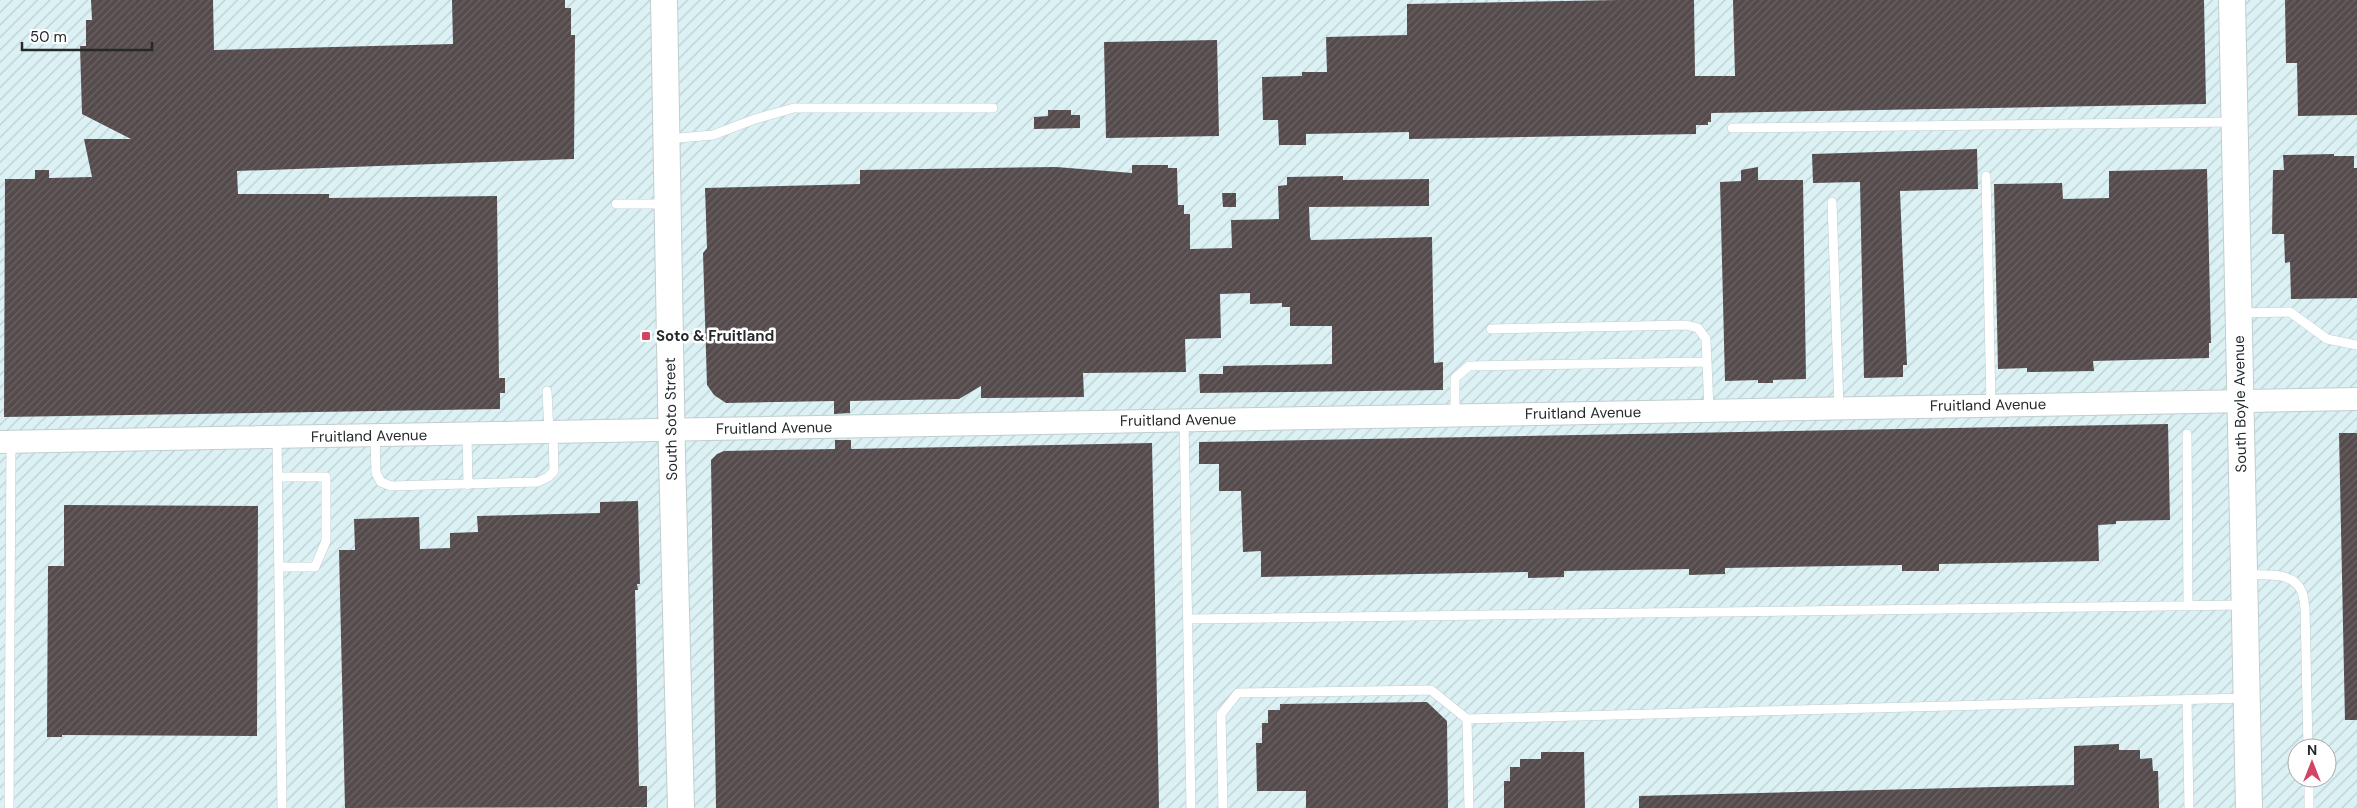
<svg xmlns="http://www.w3.org/2000/svg" width="2357" height="808" viewBox="0 0 2357 808" font-family="'DM Sans',sans-serif">
	<style>
		.industrial { fill: url(#industrial-furrows); fill-rule: evenodd }
		.building { fill: url(#building-hatch) }
		.lines { fill: none; stroke-linecap: round; stroke-linejoin: round }
		.service-casing { stroke: #c2ced0; stroke-width: 10 }
		.tertiary-casing { stroke: #c2ced0; stroke-width: 24 }
		.secondary-casing { stroke: #c2ced0; stroke-width: 28 }
		.service { stroke: #fff; stroke-width: 9 }
		.tertiary { stroke: #fff; stroke-width: 22 }
		.secondary { stroke: #fff; stroke-width: 26 }
		.poi-dot { fill: #d34364; stroke: #fff; stroke-width: 2 }
		.labels { text-anchor: middle; dominant-baseline: central; stroke-width: 5; stroke-linejoin: round; paint-order: stroke }
		.poi-label { font-size: 15px; font-weight: bold; fill: #25292a; stroke: #fff; text-anchor: start }
		.street-label { font-size: 15px; fill: #25292a; stroke: #fff }
	</style>
	<defs>
		<pattern id="industrial-furrows" width="10" height="10" patternUnits="userSpaceOnUse" patternTransform="scale(1.25)"><rect width="10" height="10" fill="#dbf1f4"/><path d="M-1 1l2-2M0 10L10 0M9 11l2-2" fill="none" stroke="#bccfd1"/></pattern>
		<pattern id="building-hatch" width="6" height="6" patternUnits="userSpaceOnUse" patternTransform="scale(1.25)"><rect width="6" height="6" fill="#554b4c"/><path d="M-1 1l2-2M0 6l6-6M5 7l2-2" fill="none" stroke="#6a6263"/></pattern>
	</defs>
	<rect width="100%" height="100%" fill="#f0fdfe"/>
	<path class="industrial" d="M0,0h2357v808h-2357zM2297,748h30v30h-30z"/>
	<path class="building" d="M91,0h122l1,50 239,-6 -1,-44h113v8h6v27h4l-1,124 -337,12 1,23h91v4l168,-2 2,182h6v15h-5v16l-496,8 1,-238h30v-9h14v8l43,-1 -8,-38h47l-49,-25 -2,-68h6v-26h6z
		M1618,0h76l1,76h40l-2,-76h471l2,104 -495,9v9h-3v3h-12v9l-287,5v-7l-103,2v11h-27l-1,-25h-15l-1,-43 40,-1v-4h25l-1,-35 81,-2v-31z
		M2285,0h72v115l-59,1 -1,-53h-11z
		M1217,40l2,96 -113,2 -2,-96z
		M1048,110h23v5h9v13l-46,1v-12l14,-1z
		M1977,149l1,40 -78,2 7,174h-4v12l-39,1 -4,-196 -47,1 -1,-29z
		M2334,154v2h20v12h3v130l-66,1 -1,-37 -5,1 -1,-29h-12l1,-64h11l-1,-15z
		M1132,165h36v3h9l1,37h6v9h6v35l42,-1 -1,-28 48,-1 -1,-33 9,-1v-8l56,-1v4l86,-1v27l-120,1 1,30 1,3 121,-3 2,126 9,-1v28l-243,3 -1,-19h24v-8l109,-2v-38h-42v-19h-8v-4l-32,1v-11l-30,1 1,44 -36,1 1,33 -103,1 1,24 -103,1v-12l-22,13 -109,2v12l-16,1v-13l-108,2 -12,-8 -7,-10 -4,-132 4,-5 -2,-60 155,-4v-14l196,-3 76,6z
		M1758,167v13h45l3,199 -33,1v3h-15v-3l-33,1 -5,-199 21,-1v-11z
		M2207,169l4,174h-2v15l-116,3 1,10 -67,1v-4l-29,1 -4,-185 68,-1 1,16 46,-1v-27z
		M1222,193h14v14h-13z
		M2168,424l2,96 -54,1v3l-18,1 1,36 -160,3v7h-37v-6l-177,3v6l-36,1v-6l-125,2v6l-36,1v-6l-267,5v-26l-18,1 -2,-61h-22v-27h-20v-22z
		M2339,433h18v287h-12z
		M835,440h16v9l301,-6 7,365h-443l-5,-348 6,-6 7,-3 111,-2z
		M638,501l2,83h-3l1,6h-3l4,196h8v21l-302,1 -6,-258h16l-1,-31 65,-2 1,32 30,-1v-15l28,-1 -1,-16 123,-3v-11z
		M64,505l194,1 -1,230 -195,-1v2h-15l1,-171h16z
		M1427,702l20,19 1,87h-142v-17h-49l-1,-48h6v-20h6v-13h12v-6z
		M2119,744v6h21v9l12,-1 1,13h5l1,37h-520v-12l435,-11v-39z
		M1541,752h43l1,56h-81v-27h6v-14h10v-8h21z"/>
	<g class="lines">
		<defs>
			<path id="service" d="M1732,128l500,-6
				M668,139l45,-4 42,-16 39,-11h199
				M1986,176l5,229
				M1832,202l7,206
				M616,204h49
				M2241,313l49,-1 37,27 30,6
				M1491,329l195,-4 12,3 8,11 3,71
				M547,391l2,41
				M1455,415v-37l14,-12 238,-4
				M1184,421l7,387
				M2187,434l1,172
				M467,435l1,50
				M375,436l1,37 5,9 10,4 147,-4 10,-5 6,-6 -1,-39
				M277,437l5,371
				M278,477h48v64l-11,26h-36
				M2247,575c18,0 47,-4 55,17 2,5 2,11 3,16l3,140
				M1188,619l1054,-14
				M2187,699l2,109
				M1467,719l2,89
				M2309,778v30
				M9,808l2,-365
				M1223,808l-2,-94 17,-21 193,-3 36,29 777,-21"/>
			<path id="tertiary" d="M0,442l2357,-43"/>
			<path id="secondary" d="M664,0l8,456 9,352
				M2232,0l17,808"/>
		</defs>
		<use href="#service" class="service-casing"/>
		<use href="#tertiary" class="tertiary-casing"/>
		<use href="#secondary" class="secondary-casing"/>
		<use href="#service" class="service"/>
		<use href="#tertiary" class="tertiary"/>
		<use href="#secondary" class="secondary"/>
	</g>
	<rect class="poi-dot" x="641" y="331" width="10" height="10" rx="2.5"/>
	<g class="labels">
		<g class="poi-label">
			<text x="656" y="336">Soto &amp; Fruitland</text>
		</g>
		<g class="street-label">
			<text transform="translate(2240 404) rotate(-91)">South Boyle Avenue</text>
			<text transform="translate(1988 405) rotate(-1)">Fruitland Avenue</text>
			<text transform="translate(1583 413) rotate(-1)">Fruitland Avenue</text>
			<text transform="translate(671 419) rotate(-91)">South Soto Street</text>
			<text transform="translate(1178 420) rotate(-1)">Fruitland Avenue</text>
			<text transform="translate(774 428) rotate(-1)">Fruitland Avenue</text>
			<text transform="translate(369 436) rotate(-1)">Fruitland Avenue</text>
		</g>
	</g>
	<g transform="translate(2312 763)"><circle r="24" fill="#ffffff" stroke="#a8a9aa"/>
	<path d="M0-4L9 19L0 12L-9 19Z" fill="#d34364"/>
	<text y="-8" font-size="14" font-weight="bold" text-anchor="middle" fill="#25292a">N</text>
	</g>
	<path d="M22 42v8h130v-8" fill="none" stroke="#25292a" stroke-width="2.5"/>
	<text x="30" y="42" font-size="15" fill="#25292a" stroke="#ffffff" stroke-width="4" paint-order="stroke">50 m</text>
</svg>
